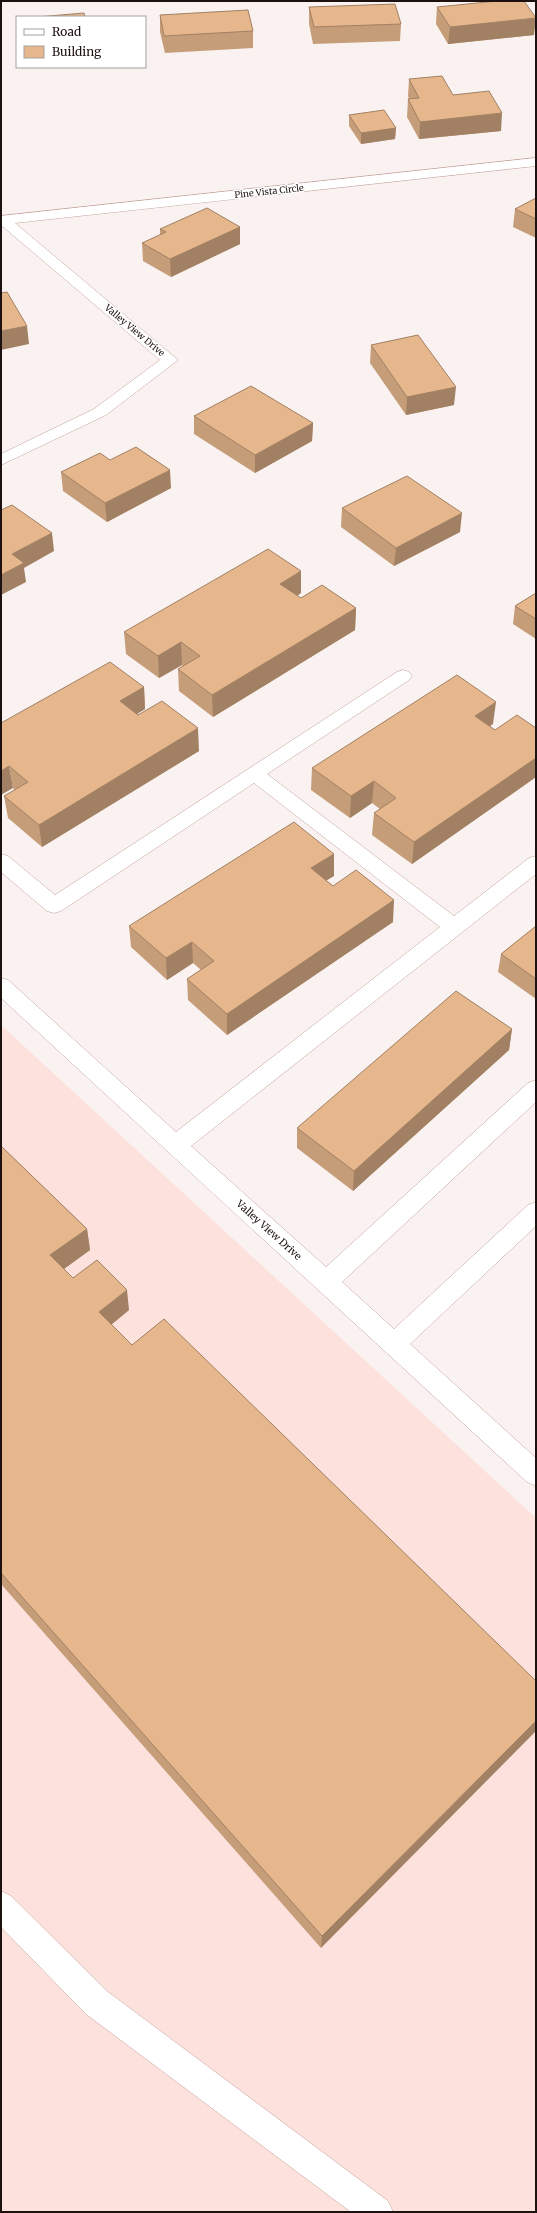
<svg xmlns="http://www.w3.org/2000/svg" width="537" height="2213" viewBox="0 0 537 2213" font-family="Merriweather,serif">
	<style>
		.built { fill: #fde1dc }
		.lines { fill: none; stroke-linecap: round; stroke-linejoin: round }
		.minor-casing { stroke: #c2a099; stroke-width: 1 }
		.minor { fill: #fff; fill-rule: evenodd }
		.wall { fill: #c69d79 }
		.shaded-wall { fill: #a18063 }
		.building { fill: #e6b78d; stroke: #a18063 }
		.labels { text-anchor: middle; dominant-baseline: central; stroke-width: 3; stroke-linejoin: round; paint-order: stroke }
		.far-street-label { font-size: 9px; fill: #1d110f; stroke: #fff }
		.street-label { font-size: 10px; fill: #1d110f; stroke: #fff }
	</style>
	<rect width="100%" height="100%" fill="#faf2f1"/>
	<path class="built" d="M1,1025l535,493v694h-535z"/>
	<g class="lines">
		<defs>
			<path id="minor" d="M536,158v8l-521,57 163,137 -72,55 -105,50v-11l93,-45 66,-49 -159,-135v-9z
				M403,670l6,2 3,4 -3,4 -142,94 187,142 75,-58 7,-2v18l-345,272 135,121 202,-184 8,-3v22l-194,180 52,47 134,-124 8,-3v24l-126,118 126,114v28l-9,-4 -526,-484v-20l7,2 168,152 264,-205 -186,-144 -193,128 -7,2 -7,-2 -46,-39v-18l7,2 47,39 342,-223z
				M1,1891l10,5 97,96 280,209 5,11h-42l-265,-198 -85,-87z"/>
		</defs>
		<use href="#minor" class="minor-casing"/>
		<use href="#minor" class="minor"/>
	</g>
	<path class="wall" d="M309,7l92,17 -1,17 -87,3 -4,-20z
		M437,7l97,28 -86,9 -12,-20z
		M160,15l93,16v17l-88,5 -5,-21z
		M409,79l44,16 48,36 -82,8 -12,-22 1,-18h1l-1,-3z
		M349,115l47,13 -1,11 -34,5 -12,-18z
		M536,198v40l-23,-11 2,-18z
		M240,227v17l-69,33 -28,-16 -1,-18 18,-8v-6z
		M371,345l83,60 -48,10 -36,-52z
		M194,416l119,7 -1,18 -57,32 -61,-39z
		M110,460l61,28 -64,34 -44,-31 -2,-19z
		M342,508l118,24 -66,34 -53,-39z
		M301,593l-4,3 4,2 55,10 -1,22 -142,87 -34,-26 -1,-22 5,-3 -1,-1 -23,13 -33,-24 -2,-22z
		M536,593v46l-23,-15 2,-18z
		M144,687l1,22 -8,5 62,37 -157,96 -34,-29 -4,-22 11,-6 -2,-2 -12,-65z
		M493,724l-3,2 5,4 41,-2v49l-124,87 -40,-29 2,-22 6,-4 -8,-6 -22,15 -39,-28 1,-22z
		M334,854v22l-8,4 7,6 60,36 -166,113 -39,-35 -1,-21 14,-9 -8,-7 -26,17 -36,-33 -2,-21z
		M536,926v73l-38,-27 3,-18z
		M512,1029l-3,21 -156,141 -56,-43v-20z
		M1,1146l86,83 3,21 -26,19 9,9 56,32 -18,15 21,20 404,336 -215,267 -320,-364z"/>
	<path class="shaded-wall" d="M536,18l-2,17 -86,9 2,-17z
		M502,113l-1,18 -82,8 1,-17z
		M396,128l-1,11 -34,5v-11z
		M240,227v17l-69,33 -1,-18z
		M27,326l2,18 -28,6v-19z
		M456,387l-2,18 -48,10 1,-18z
		M313,423l-1,18 -57,32v-18z
		M170,470l1,18 -64,34 -2,-19z
		M462,513l-2,19 -66,34 2,-18z
		M52,533l2,18 -30,17 2,14 -25,13v-20l11,-21z
		M301,571v22l-21,14v-23z
		M356,608l-1,22 -142,87 -1,-22z
		M181,642l1,23 -23,13 -1,-22z
		M144,687l1,22 -23,14 -2,-22z
		M496,702l-3,22 -21,14 3,-22z
		M198,728l1,23 -157,96 -3,-22z
		M536,758v19l-124,87 2,-22z
		M9,766l4,22 -12,7v-24z
		M374,781l-2,22 -22,15 1,-22z
		M334,854v22l-23,14v-22z
		M394,900l-1,22 -166,113v-21z
		M192,942l1,21 -26,17 -1,-22z
		M512,1029l-3,21 -156,141 1,-20z
		M87,1229l3,21 -36,26 -4,-21z
		M127,1290l2,20 -28,23 -2,-21z
		M536,1721v10l-215,217 1,-12z"/>
	<path class="building" d="M497,1h27l12,17 -86,9 -13,-20z
		M395,4l6,20 -87,3 -5,-20z
		M248,10l5,21 -89,5 -4,-21z
		M84,13l1,4h-48z
		M442,76l11,19 36,-4 13,22 -82,9 -12,-23 11,-1 -10,-19z
		M384,110l12,18 -35,5 -12,-18z
		M536,198v21l-21,-10z
		M207,208l33,19 -70,32 -28,-16 24,-11 -6,-3z
		M7,292l20,34 -26,5v-38z
		M418,335l38,52 -49,10 -36,-52z
		M251,386l62,37 -58,32 -61,-39z
		M136,447l34,23 -65,33 -44,-31 39,-19 10,7z
		M407,476l55,37 -66,35 -54,-40z
		M12,505l40,28 -40,21 12,9 -23,12v-65z
		M268,549l33,22 -21,13 21,14 21,-13 34,23 -144,87 -34,-26 22,-13 -19,-14 -23,14 -34,-24z
		M536,593v26l-21,-13z
		M110,662l34,25 -24,14 18,14 24,-14 36,27 -159,97 -35,-29 24,-14 -19,-16 -8,5v-48z
		M457,675l39,27 -21,14 20,14 22,-15 19,13v30l-122,84 -40,-29 22,-15 -22,-17 -23,15 -39,-28z
		M294,822l40,32 -23,14 22,18 23,-16 38,30 -167,114 -40,-35 27,-18 -22,-19 -26,16 -37,-32z
		M536,926v53l-35,-25z
		M456,991l56,38 -158,142 -57,-43z
		M1,1146l86,83 -37,26 23,23 24,-18 30,30 -28,22 33,33 32,-26 372,362v40l-214,215 -321,-363z"/>
	<g class="labels">
		<g class="far-street-label">
			<text transform="translate(269 191) rotate(-6)">Pine Vista Circle</text>
			<text transform="translate(135 330) rotate(40)">Valley View Drive</text>
		</g>
		<g class="street-label">
			<text transform="translate(269 1230) rotate(42)">Valley View Drive</text>
		</g>
	</g>
	<rect width="537" height="2213" fill="none" stroke="#1d110f" stroke-width="4"/>
	<rect x="16" y="16" width="130" height="52" fill="#ffffff" stroke="#a5a09f"/>
	<rect x="24" y="29" width="20" height="6" fill="#ffffff" stroke="#a5a09f"/>
	<text x="52" y="36" font-size="12" fill="#1d110f">Road</text>
	<rect x="24" y="46" width="20" height="12" fill="#e6b78d" stroke="#a5a09f"/>
	<text x="52" y="56" font-size="12" fill="#1d110f">Building</text>
</svg>
